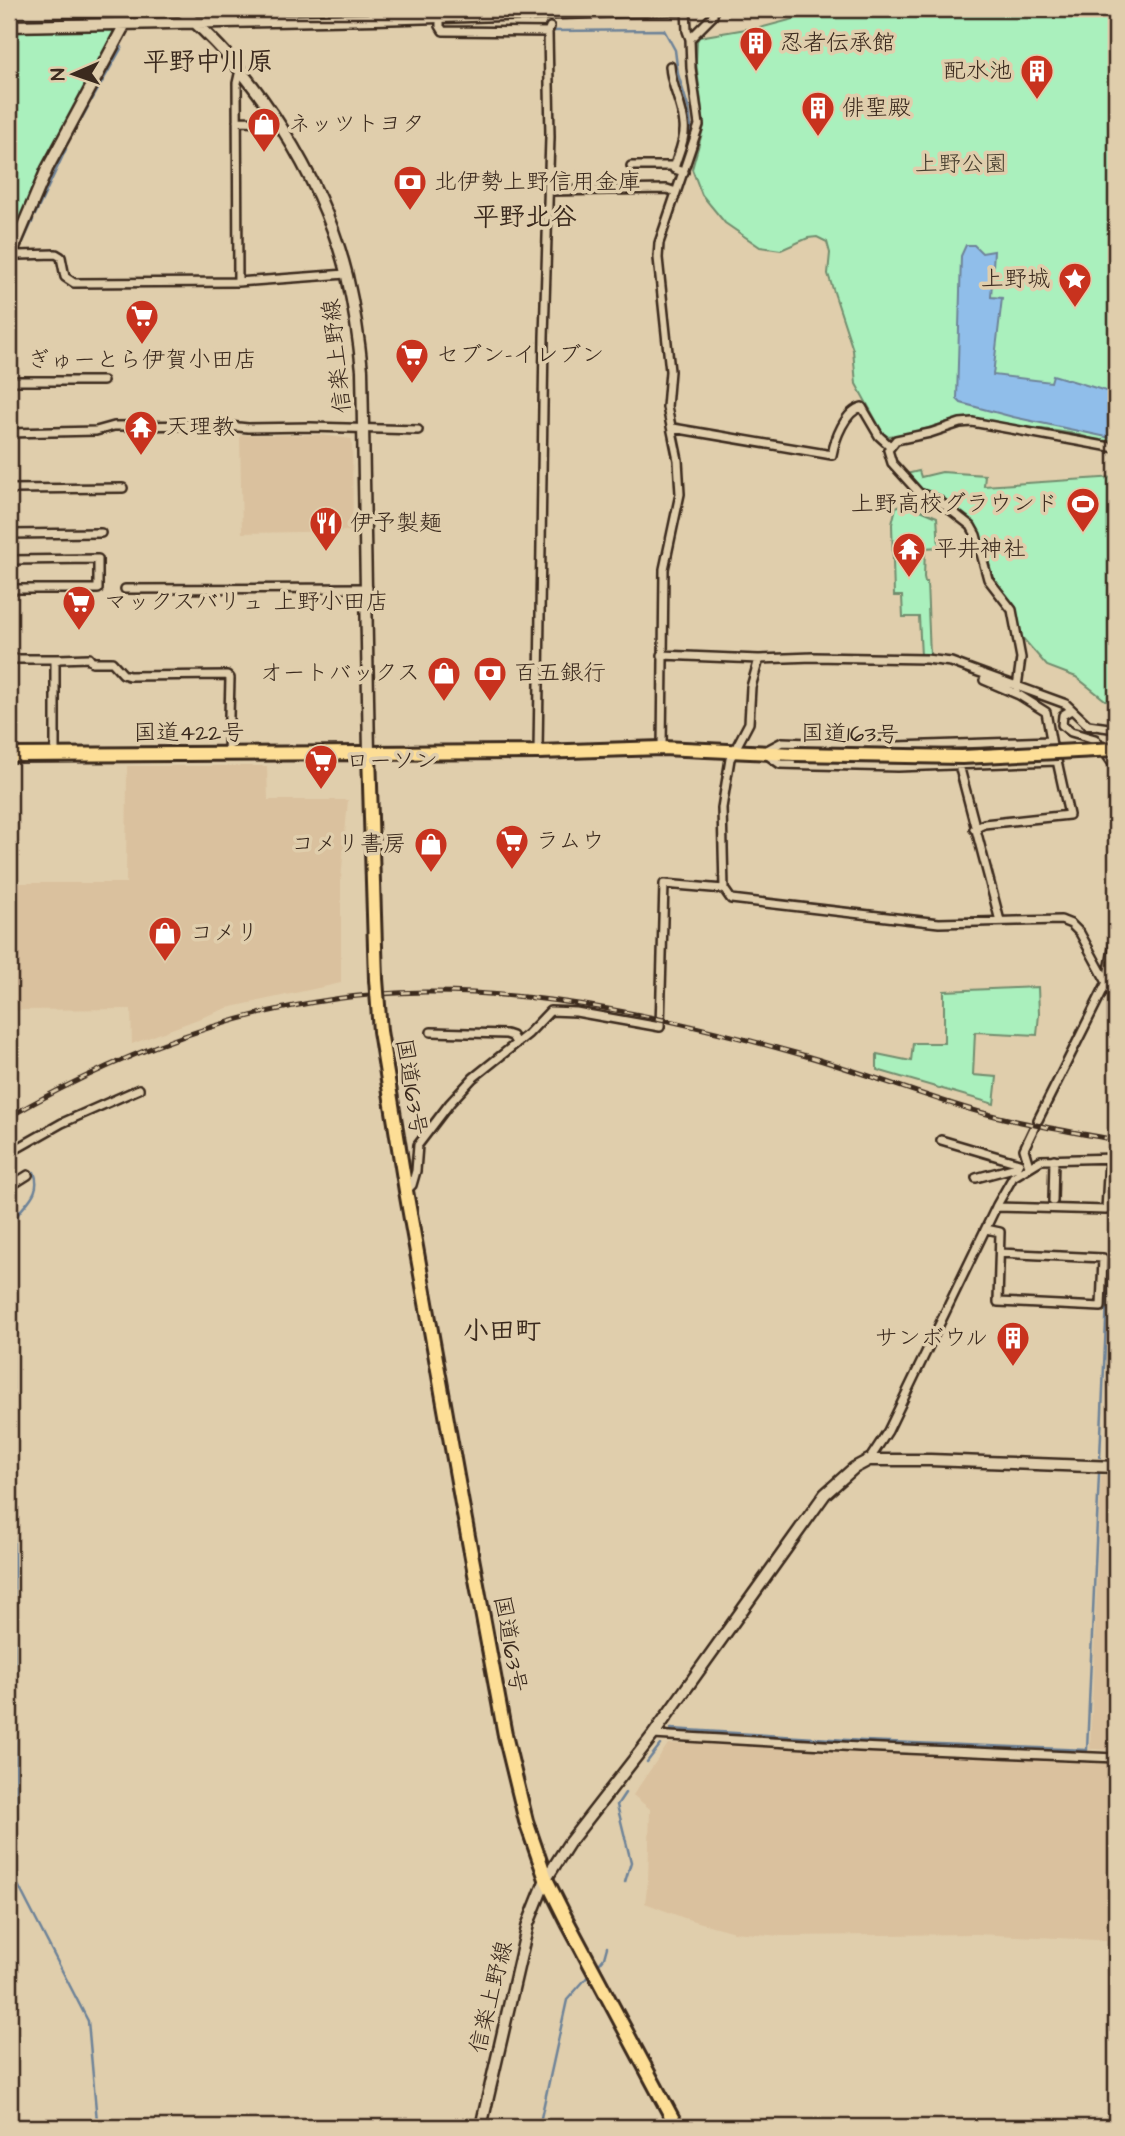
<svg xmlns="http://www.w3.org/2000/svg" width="1125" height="2136" viewBox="0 0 1125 2136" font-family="'Architects Daughter','Klee One',sans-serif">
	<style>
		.built { fill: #dac19e }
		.green { fill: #aaf0bd; stroke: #728d6e; stroke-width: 2 }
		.water { fill: #90beea; stroke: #6e8398; stroke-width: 2 }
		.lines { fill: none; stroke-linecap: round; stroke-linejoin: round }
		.stream { stroke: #6e8398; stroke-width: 2.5 }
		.street-casing { stroke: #3b2a1e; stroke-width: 12 }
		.secondary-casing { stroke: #3b2a1e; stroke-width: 15 }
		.highway-casing { stroke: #3b2a1e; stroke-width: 18 }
		.street { stroke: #e0ceac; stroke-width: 7 }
		.secondary { stroke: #e0ceac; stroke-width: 10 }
		.highway { stroke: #fdde96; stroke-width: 12 }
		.rail-casing { stroke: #3b2a1e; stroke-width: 5 }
		.rail { stroke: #e0ceac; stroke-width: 2.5; stroke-dasharray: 8; stroke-linecap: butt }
		.highway-bridge-casing { stroke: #3b2a1e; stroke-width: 18; stroke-linecap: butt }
		.highway-bridge { stroke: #fdde96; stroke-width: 12 }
		.labels { text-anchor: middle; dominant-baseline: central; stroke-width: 7; stroke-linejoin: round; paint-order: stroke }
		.poi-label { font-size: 23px; fill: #3b2a1e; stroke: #e0ceac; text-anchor: start }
		.park-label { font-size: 23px; fill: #463e2e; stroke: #e0ceac }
		.street-label { font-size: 23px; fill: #3b2a1e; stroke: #e0ceac }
		.quarter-label { font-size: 26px; font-weight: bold; fill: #3b2a1e; stroke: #e0ceac }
	</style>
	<rect width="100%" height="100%" fill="#e0ceac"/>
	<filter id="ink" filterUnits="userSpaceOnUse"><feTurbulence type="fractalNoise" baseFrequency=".0143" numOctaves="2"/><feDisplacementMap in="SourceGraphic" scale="14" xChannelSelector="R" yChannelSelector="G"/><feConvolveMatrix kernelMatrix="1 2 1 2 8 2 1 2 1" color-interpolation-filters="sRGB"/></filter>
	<g filter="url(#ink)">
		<path class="built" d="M240,435h81l31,4 1,92 -111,2z
			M127,766h140l1,34h80l-7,80v103l-114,25 -95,36 -1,-35 -115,1 -1,-127h111z
			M1101,1475h15v275l-26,-1z
			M695,1743l421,20v178l-140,-7 -194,2 -48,-4 -50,-14 -39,-15 3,-22 2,-72 -17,-14 35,-51z"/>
		<path class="green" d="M831,9h285v435c-17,-1 -31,-9 -47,-11 -20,-3 -40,-6 -60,-8 -11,-1 -21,-6 -32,-6 -31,-2 -59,17 -90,17l-4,-3 -27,-49 -3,-34 -25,-76 2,-21 -3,-11 -10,-5 -9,1 -27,12 -21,-3 -35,-24 -23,-28 -10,-26 12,-43 -8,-64 1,-21 2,-4 47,-8 6,1z
			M124,24l-115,232v-229z
			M919,471l2,6 21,-5 43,3 -1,11 132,-9v223h-11l-29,-23 -29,-11 -27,-31 -4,-23 -25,-34 -11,-43 -6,-9 -54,-37 -14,-15z
			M901,505l10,1 26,11 2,30 -14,1 -1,29 1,5h2l3,74h-9l-2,-39h-16l-1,-21h-8l-2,-72 4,-17z
			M1038,987l1,27 -2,21 -62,-3 -2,43 24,2 -3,27 -117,-34v-16l34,7 2,-18h31v-52z"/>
		<path class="water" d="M966,245h8l8,8 12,-2 -3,46 11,1 -9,77 58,7 2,-7 63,19v45l-103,-22 -52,-14 -4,-4 4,-143z"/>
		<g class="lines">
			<path class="stream" d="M552,31l112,-1 11,20 3,24 11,36 2,18 -9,31
				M519,35h13
				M92,100l30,-53
				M82,118l6,-11
				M35,215l31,-66
				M23,242l10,-22
				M9,274l8,-19
				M9,720v23
				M10,834v268l3,29
				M34,1172c11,27 -21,35 -23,59l6,652 71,138 9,100 4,6
				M1100,1457l13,-294
				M671,1729l193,12 223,9 12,-276
				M647,1762l13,-17
				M625,1793l-8,12 14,57 -6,20
				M596,1968l8,-10 3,-11
				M539,2127l28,-127 24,-27"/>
			<defs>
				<path id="street" d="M686,9l1,22 3,8
					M440,16v10l3,5 105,1
					M670,66c1,21 13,39 14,59 2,14 -7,31 -10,44l10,3
					M237,121l39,1
					M631,166h44
					M548,191l119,-2 9,3
					M12,251l7,4 37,-1 5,3 4,20 9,6 164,-1 108,-8
					M238,282l-1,-199 3,-13
					M9,381h94
					M673,428l159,27c3,-16 13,-44 30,-48l17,29 11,10
					M9,433l87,-2 18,-5 105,-1 29,3 62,-1 108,3
					M9,489l114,-1
					M9,534l92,-1
					M9,560l89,-1v30h-89
					M125,589l243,-1
					M662,655l97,4
					M9,659h49
					M984,680l35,15 27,17 6,33
					M1017,687l4,-29 -9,-48 -24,-31 -12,-44 -5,-9 -33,-26 -19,-7 -27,-30 -4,-13 8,-10 34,-7 30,-10 12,-1 144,26
					M1071,710l-8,5 -1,10 9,7 24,7 21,29
					M1116,729l-28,-4 -22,-21 -115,-42 -25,-3 -113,-2 -54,2 -8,28 -2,36 -19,36 -8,49 2,81 7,10 208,24 122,-3 10,4 9,9 36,66
					M1051,741l-154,5 -115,-4 -19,10 17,12 36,1 82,2 159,-6
					M662,748l2,-179 16,-75 -2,-34 -11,-53 3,-36 -12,-113 1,-15 40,-118 -8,-57 -1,-29 23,-23v-7
					M538,752l6,-415 6,-200 -2,-105 2,-5
					M55,755v-94l4,-2 30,-1 3,4h20l11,12 6,2 98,-1 3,3 -2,76
					M959,765l41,156
					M974,829l10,-5 85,-9 -13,-59
					M431,1032l75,2 6,2 4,7
					M1038,1120l69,-138 9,-50
					M941,1140l78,23
					M9,1153l53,-30 77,-34
					M1029,1166l-5,-17 10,-21
					M976,1178l41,-11
					M9,1187l19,-12
					M406,1191l6,-6 4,-14 2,-26 32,-42 23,-25 55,-44 22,-23 26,1 84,15 4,-143 60,5
					M1053,1201l1,-42
					M996,1207l110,3 3,-52
					M986,1229l14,3 -2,70 103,5 2,-49 -103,-5
					M869,1460l19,-29 109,-226 16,-28 28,-17 75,-2
					M653,1735l206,12 257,11"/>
				<path id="secondary" d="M179,9c77,63 144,170 168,267 7,31 12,63 15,94l7,383
					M9,26l367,-7 313,-10
					M9,259l38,-90 78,-145
					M481,2127l47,-203 18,-45 23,-36 84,-108 172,-241 29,-26 15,-8h61l186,7"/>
				<path id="highway" d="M369,753l7,226
					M9,755l529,-3 124,-4 133,6
					M380,1031l26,160 56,313 43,231 21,86 20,58 22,44 109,204"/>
			</defs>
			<use href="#street" class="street-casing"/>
			<use href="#secondary" class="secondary-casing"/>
			<use href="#highway" class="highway-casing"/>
			<use href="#street" class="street"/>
			<use href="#secondary" class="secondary"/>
			<use href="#highway" class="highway"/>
			<defs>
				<path id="rail" d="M9,1117c126,-73 268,-123 415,-125 127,-1 254,28 375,62 58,16 113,38 170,55 48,14 98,22 147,31"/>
			</defs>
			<use href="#rail" class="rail-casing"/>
			<use href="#rail" class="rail"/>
			<defs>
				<path id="highway-bridge" d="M795,754l167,3 154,-8
					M376,979l4,52"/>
			</defs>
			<use href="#highway-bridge" class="highway-bridge-casing"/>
			<use href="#highway-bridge" class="highway-bridge"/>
		</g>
	</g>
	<defs>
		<symbol id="building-pin" viewBox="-11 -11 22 30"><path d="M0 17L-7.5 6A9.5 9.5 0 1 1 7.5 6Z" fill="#c8321e" stroke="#e0ceac"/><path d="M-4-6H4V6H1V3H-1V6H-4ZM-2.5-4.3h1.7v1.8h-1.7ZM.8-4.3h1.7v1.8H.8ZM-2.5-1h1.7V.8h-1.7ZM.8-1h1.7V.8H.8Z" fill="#fff"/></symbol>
		<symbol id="shop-pin" viewBox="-11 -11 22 30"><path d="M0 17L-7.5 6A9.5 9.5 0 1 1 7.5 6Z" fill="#c8321e" stroke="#e0ceac"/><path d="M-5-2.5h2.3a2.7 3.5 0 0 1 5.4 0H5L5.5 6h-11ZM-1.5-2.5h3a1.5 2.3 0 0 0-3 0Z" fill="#fff"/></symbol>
		<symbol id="bank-pin" viewBox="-11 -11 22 30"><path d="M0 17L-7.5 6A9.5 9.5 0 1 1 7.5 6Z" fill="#c8321e" stroke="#e0ceac"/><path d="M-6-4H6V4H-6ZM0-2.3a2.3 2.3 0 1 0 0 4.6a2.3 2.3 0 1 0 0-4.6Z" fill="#fff"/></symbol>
		<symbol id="sight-pin" viewBox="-11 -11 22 30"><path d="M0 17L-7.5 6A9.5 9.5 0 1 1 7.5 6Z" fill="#c8321e" stroke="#e0ceac"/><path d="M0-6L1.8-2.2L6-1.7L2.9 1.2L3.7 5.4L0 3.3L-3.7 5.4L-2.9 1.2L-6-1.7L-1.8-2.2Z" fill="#fff"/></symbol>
		<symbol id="supermarket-pin" viewBox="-11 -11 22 30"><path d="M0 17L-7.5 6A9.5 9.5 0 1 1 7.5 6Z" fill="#c8321e" stroke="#e0ceac"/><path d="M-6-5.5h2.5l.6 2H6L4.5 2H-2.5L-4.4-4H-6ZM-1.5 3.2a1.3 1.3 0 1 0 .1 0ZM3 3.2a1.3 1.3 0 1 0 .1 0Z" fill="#fff"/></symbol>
		<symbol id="temple-pin" viewBox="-11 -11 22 30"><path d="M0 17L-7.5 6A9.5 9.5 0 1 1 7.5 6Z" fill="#c8321e" stroke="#e0ceac"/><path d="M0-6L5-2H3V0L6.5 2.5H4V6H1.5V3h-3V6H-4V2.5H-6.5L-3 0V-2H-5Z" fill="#fff"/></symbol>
		<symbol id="stadium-pin" viewBox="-11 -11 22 30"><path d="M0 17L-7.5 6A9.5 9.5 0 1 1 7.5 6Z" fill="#c8321e" stroke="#e0ceac"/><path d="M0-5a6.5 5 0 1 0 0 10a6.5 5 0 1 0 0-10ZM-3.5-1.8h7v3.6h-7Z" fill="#fff"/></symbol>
		<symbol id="restaurant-pin" viewBox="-11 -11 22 30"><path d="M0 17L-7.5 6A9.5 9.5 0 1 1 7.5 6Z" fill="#c8321e" stroke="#e0ceac"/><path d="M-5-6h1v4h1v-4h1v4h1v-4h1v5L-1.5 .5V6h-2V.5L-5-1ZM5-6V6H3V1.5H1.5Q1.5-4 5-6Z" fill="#fff"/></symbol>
	</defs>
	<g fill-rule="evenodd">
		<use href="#building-pin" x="737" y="24" width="38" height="52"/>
		<use href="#building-pin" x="1018" y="52" width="38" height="52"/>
		<use href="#building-pin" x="799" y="89" width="38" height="52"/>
		<use href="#shop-pin" x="245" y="105" width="38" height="52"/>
		<use href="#bank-pin" x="391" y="163" width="38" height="52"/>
		<use href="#sight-pin" x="1056" y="260" width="38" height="52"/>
		<use href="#supermarket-pin" x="123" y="297" width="38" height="52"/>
		<use href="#supermarket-pin" x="393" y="336" width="38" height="52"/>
		<use href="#temple-pin" x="122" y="408" width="38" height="52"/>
		<use href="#stadium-pin" x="1064" y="485" width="38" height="52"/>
		<use href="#restaurant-pin" x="307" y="504" width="38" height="52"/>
		<use href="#temple-pin" x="890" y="530" width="38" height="52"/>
		<use href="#supermarket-pin" x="60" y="583" width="38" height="52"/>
		<use href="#shop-pin" x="425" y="654" width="38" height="52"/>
		<use href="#bank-pin" x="471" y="654" width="38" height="52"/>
		<use href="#supermarket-pin" x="302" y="742" width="38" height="52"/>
		<use href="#supermarket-pin" x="493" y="822" width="38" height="52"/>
		<use href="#shop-pin" x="412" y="825" width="38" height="52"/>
		<use href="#shop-pin" x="146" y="914" width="38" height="52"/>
		<use href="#building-pin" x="994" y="1319" width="38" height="52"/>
	</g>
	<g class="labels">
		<g class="poi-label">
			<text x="780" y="43">忍者伝承館</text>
			<text x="1012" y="71" text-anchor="end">配水池</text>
			<text x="842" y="108">俳聖殿</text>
			<text x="288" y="124">ネッツトヨタ</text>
			<text x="434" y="182">北伊勢上野信用金庫</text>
			<text x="1050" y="279" text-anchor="end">上野城</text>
			<text x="436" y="355">セブン-イレブン</text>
			<text x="142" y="360" text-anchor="middle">ぎゅーとら伊賀小田店</text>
			<text x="166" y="427">天理教</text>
			<text x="1058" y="504" text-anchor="end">上野高校グラウンド</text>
			<text x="350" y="523">伊予製麺</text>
			<text x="934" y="549">平井神社</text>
			<text x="104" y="602">マックスバリュ 上野小田店</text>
			<text x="420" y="673" text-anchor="end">オートバックス</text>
			<text x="514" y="673">百五銀行</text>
			<text x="346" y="761">ローソン</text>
			<text x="536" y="841">ラムウ</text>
			<text x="406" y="844" text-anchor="end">コメリ書房</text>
			<text x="190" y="933">コメリ</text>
			<text x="988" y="1338" text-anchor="end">サンボウル</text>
		</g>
		<g class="park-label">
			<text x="961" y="164">上野公園</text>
		</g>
		<g class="street-label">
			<text transform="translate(337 356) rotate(-96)">信楽上野線</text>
			<text x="189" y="733">国道422号</text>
			<text transform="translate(850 734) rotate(1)">国道163号</text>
			<text transform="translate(411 1087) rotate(81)">国道163号</text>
			<text transform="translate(510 1644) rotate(80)">国道163号</text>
			<text transform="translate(491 1997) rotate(-76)">信楽上野線</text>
		</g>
		<g class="quarter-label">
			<text x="208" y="62">平野中川原</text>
			<text x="525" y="217">平野北谷</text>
			<text x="502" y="1331">小田町</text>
		</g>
	</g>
	<rect width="1125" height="2136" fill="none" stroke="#e0ceac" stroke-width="35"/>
	<rect x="18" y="18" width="1090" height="2101" fill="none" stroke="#3b2a1e" stroke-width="2.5" filter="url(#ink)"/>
	<g transform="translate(74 74) rotate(268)" stroke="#e0ceac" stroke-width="5" paint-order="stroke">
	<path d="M0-5L12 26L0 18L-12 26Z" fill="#3b2a1e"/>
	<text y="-10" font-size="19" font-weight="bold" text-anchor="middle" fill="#3b2a1e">N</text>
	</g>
</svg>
